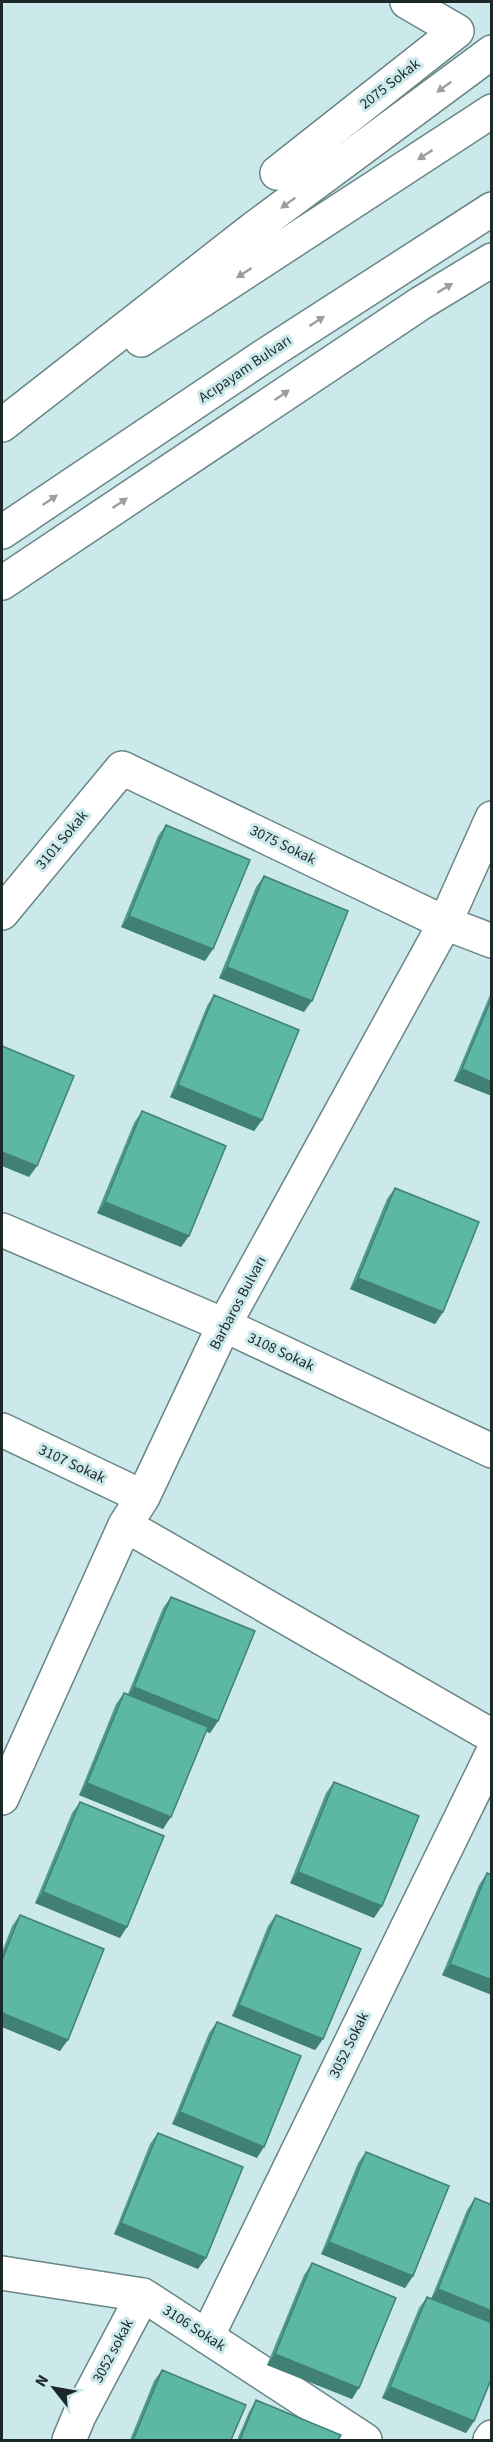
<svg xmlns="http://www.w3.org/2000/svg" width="493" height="2442" viewBox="0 0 493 2442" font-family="'Source Sans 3',sans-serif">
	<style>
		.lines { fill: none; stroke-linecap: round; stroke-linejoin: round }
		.minor-casing { stroke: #698586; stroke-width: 36 }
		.major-casing { stroke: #698586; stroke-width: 36 }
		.minor { stroke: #fff; stroke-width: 33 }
		.major { stroke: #fff; stroke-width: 33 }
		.wall { fill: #509d8e }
		.shaded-wall { fill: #418074 }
		.building { fill: #5db7a5; stroke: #418074; stroke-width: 1.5 }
		.oneway { fill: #999e9e }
		.labels { text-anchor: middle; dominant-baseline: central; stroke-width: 6; stroke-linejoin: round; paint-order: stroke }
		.street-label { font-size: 15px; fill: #1c2728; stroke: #cbe9eb }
	</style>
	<rect width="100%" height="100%" fill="#cbe9eb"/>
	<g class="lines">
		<defs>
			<path id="minor" d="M277,173l180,-142 -50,-29
				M2,913l120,-145 323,155 47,18
				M2,1230l222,95 268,126
				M2,1430l141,67
				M125,1525l367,211
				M2,1798l123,-273 18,-28 81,-172 221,-402 47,-105
				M2,2273l141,22 222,145
				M207,2337l285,-583
				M69,2440l10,-24 64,-121
				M490,2440l2,-3"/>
			<path id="major" d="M141,340l351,-229
				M2,425l251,-196 239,-177
				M2,532l262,-176 228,-147
				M2,583l419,-280 71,-43"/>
		</defs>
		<use href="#minor" class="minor-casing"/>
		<use href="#major" class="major-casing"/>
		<use href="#minor" class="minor"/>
		<use href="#major" class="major"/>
	</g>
	<path class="wall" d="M166,825l39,136 -84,-34 37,-91z
		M264,876l40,136 -85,-34 37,-91z
		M492,990v106l-38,-15z
		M214,995l48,125 -8,11 -84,-34 37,-91z
		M142,1111l47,125 -8,11 -84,-34 37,-90z
		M395,1188l48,124 -8,12 -85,-35 37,-90z
		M171,1597l47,124 -8,12 -4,-2 -43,98 -84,-34 37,-91 8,-11 4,1 35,-86z
		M334,1782l40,136 -84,-35 36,-90z
		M80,1802l40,136 -85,-35 37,-90z
		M487,1873l5,122 -50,-20 37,-90z
		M20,1915l40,136 -58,-24v-75l10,-26z
		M276,1915l47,124 -8,11 -83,-34 36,-90z
		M217,2022l40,136 -85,-34 37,-91z
		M158,2133l40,136 -84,-35 36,-90z
		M366,2152l47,124 -8,12 -84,-34 37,-91z
		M475,2198l-1,223 -8,12 -84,-35 37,-90 8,-11 4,2 36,-89z
		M312,2263l40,136 -85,-34 37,-90z
		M162,2370l69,70h-101l24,-59z
		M256,2400l82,40h-101l12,-28z"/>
	<path class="shaded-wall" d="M129,916l84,33 -8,12 -84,-34z
		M227,967l85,34 -8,11 -85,-34z
		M462,1069l30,13v14l-38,-15z
		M178,1085l84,35 -8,11 -84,-34z
		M2,1152l35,14 -8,11 -27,-11z
		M105,1202l84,34 -8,11 -84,-34z
		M358,1278l85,34 -8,12 -85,-35z
		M134,1687l84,34 -8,12 -84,-34z
		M87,1783l84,34 -8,12 -84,-34z
		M298,1872l84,34 -8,12 -84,-35z
		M43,1892l84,35 -7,11 -85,-35z
		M450,1964l42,16v15l-50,-20z
		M239,2005l84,34 -8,11 -83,-34z
		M2,2013l66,27 -8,11 -58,-24z
		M180,2112l84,35 -7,11 -85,-34z
		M121,2223l85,35 -8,11 -84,-35z
		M329,2242l84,34 -8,12 -84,-34z
		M438,2289l54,22v15l-62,-26z
		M275,2354l84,34 -7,11 -85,-34z
		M390,2387l84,34 -8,12 -84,-35z"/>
	<path class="building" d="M166,825l84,35 -37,89 -84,-33z
		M264,876l84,35 -36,90 -85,-34z
		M214,995l85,35 -37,90 -84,-35z
		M492,997v85l-30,-13z
		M2,1046l72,30 -37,90 -35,-14z
		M142,1111l84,35 -37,90 -84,-34z
		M395,1188l84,34 -36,90 -85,-34z
		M171,1597l84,34 -37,90 -84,-34z
		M124,1693l84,34 -37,90 -84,-34z
		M334,1782l85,34 -37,90 -84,-34z
		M80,1802l84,34 -37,91 -84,-35z
		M487,1873l5,2v105l-42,-16z
		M20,1915l84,34 -36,91 -66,-27v-53z
		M276,1915l85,34 -38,90 -84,-34z
		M217,2022l84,34 -37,91 -84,-35z
		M158,2133l85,34 -37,91 -85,-35z
		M366,2152l83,34 -36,90 -84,-34z
		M475,2198l17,7v106l-54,-22z
		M312,2263l84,35 -37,90 -84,-34z
		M427,2297l65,26v54l-18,44 -84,-34z
		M162,2370l84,35 -15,35h-98z
		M256,2400l85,35 -3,5h-98z"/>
	<defs><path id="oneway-solid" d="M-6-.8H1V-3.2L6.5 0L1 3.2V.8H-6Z" transform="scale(1.5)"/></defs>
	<g class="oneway">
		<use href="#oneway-solid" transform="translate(444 87) rotate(144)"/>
		<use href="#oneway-solid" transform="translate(425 155) rotate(147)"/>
		<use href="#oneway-solid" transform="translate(288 203) rotate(144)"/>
		<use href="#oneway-solid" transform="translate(244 273) rotate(147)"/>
		<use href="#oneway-solid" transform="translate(445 288) rotate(-31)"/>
		<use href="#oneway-solid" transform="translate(317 321) rotate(-33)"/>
		<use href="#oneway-solid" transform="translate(282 395) rotate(-34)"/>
		<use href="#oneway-solid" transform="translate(50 500) rotate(-34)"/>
		<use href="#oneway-solid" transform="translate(120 503) rotate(-34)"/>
	</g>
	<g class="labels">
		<g class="street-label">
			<text transform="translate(390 84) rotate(-38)">2075 Sokak</text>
			<text transform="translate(245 369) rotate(-34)">Acıpayam Bulvarı</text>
			<text transform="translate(62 840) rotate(-50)">3101 Sokak</text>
			<text transform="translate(283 845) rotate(26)">3075 Sokak</text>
			<text transform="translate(238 1303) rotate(-62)">Barbaros Bulvarı</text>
			<text transform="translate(281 1352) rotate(25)">3108 Sokak</text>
			<text transform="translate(72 1464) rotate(25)">3107 Sokak</text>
			<text transform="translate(349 2045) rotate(-64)">3052 Sokak</text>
			<text transform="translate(194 2328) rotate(33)">3106 Sokak</text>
			<text transform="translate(113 2351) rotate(-62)">3052 sokak</text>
		</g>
	</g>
	<rect width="493" height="2442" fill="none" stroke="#1c2728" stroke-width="6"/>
	<g transform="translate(54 2388) rotate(301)" stroke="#cbe9eb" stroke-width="4.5" paint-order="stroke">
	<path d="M0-4.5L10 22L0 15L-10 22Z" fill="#1c2728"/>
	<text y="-9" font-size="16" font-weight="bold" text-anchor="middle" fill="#1c2728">N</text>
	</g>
</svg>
